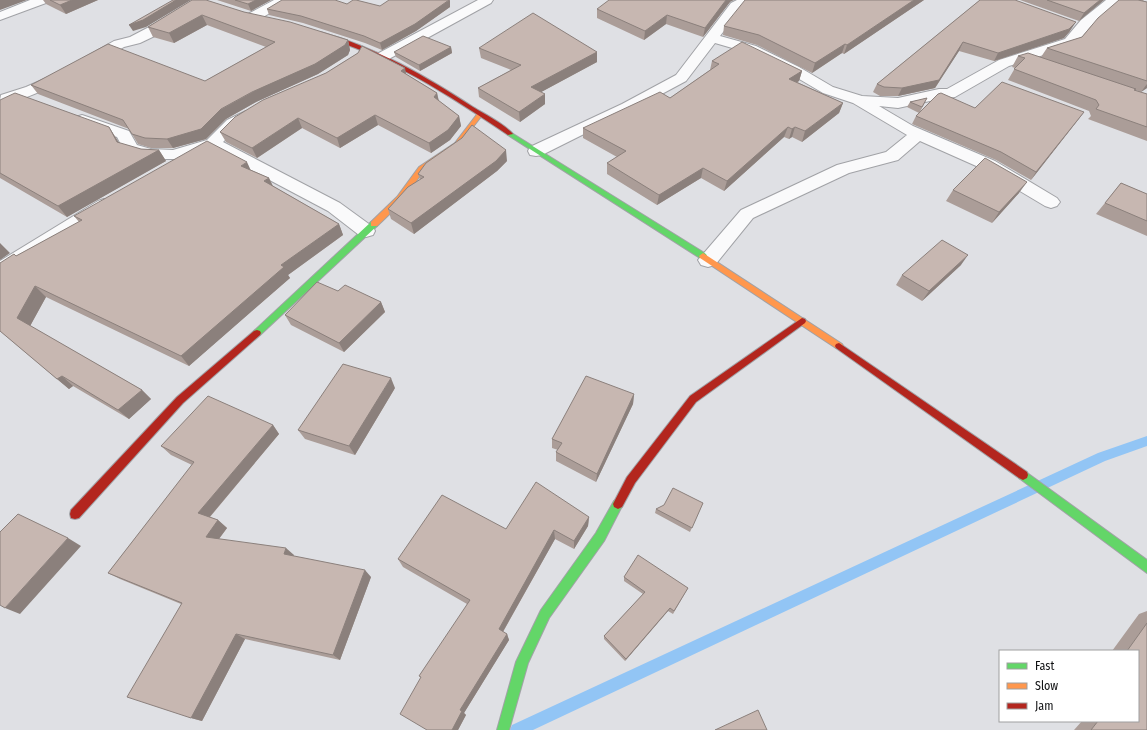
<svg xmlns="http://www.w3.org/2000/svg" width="1147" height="730" viewBox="0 0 1147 730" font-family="'Fira Sans Condensed',sans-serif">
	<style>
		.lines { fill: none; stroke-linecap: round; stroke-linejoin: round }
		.stream { fill: #92c5f5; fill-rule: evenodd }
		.street-casing { stroke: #a1a2a6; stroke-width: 2 }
		.fast-casing { stroke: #a1a2a6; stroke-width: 2 }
		.slow-casing { stroke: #a1a2a6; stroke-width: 2 }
		.jam-casing { stroke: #a1a2a6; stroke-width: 2 }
		.street { fill: #fafafb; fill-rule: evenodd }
		.fast { fill: #63d668; fill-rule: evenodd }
		.slow { fill: #ff974d; fill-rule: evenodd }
		.jam { fill: #b3261e; fill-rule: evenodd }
		.wall { fill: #ab9d98 }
		.shaded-wall { fill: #8b807c }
		.building { fill: #c7b7b1; stroke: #8b807c }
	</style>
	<rect width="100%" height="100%" fill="#dfe0e4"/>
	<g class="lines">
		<path class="stream" d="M1147,436v10l-42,15 -572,269h-23l2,-5 586,-272z"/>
		<defs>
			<path id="street" d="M30,0h18l-2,3 -46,17v-8z
				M274,0h15l-2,3 -29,17h-10l-2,-3 2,-3z
				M478,0h15l-2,3 -104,57 -5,1 -5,-1 -2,-3 2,-3z
				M737,0h15l-11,9 -21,27 36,10 43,21 34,20 29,9 36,2 41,-9h8l52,-29 66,-21 16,-19 25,-20h14l-29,26 -16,19 -66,21 -54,31 -16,2 -41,9 -19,-2 34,20 82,35 62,37 3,4 -3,4 -6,2 -6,-2 -62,-37 -63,-28 -22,19 -49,13 -96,45 -38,47 -7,2 -7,-2 -3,-5 43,-50 96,-45 49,-13 21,-17 -54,-32 -30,-10 -34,-20 -43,-21 -31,-9 -29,38 -54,29 -90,45 -6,1 -6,-1 -2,-4 2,-4 92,-43 54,-29 55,-72z
				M176,13l5,1 2,3 -2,3 -18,12 -23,11 -16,4 -30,17 -5,1 -5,-1 -2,-3 2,-3 30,-17 16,-4z
				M60,72l5,1 2,3 -2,3c-13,7 -52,28 -65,21l1,-5 25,-8z
				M246,111l6,2 2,3 -2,3 -13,7 -16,16 117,61 33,24 2,4 -2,4 -7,2 -7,-2 -31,-24 -115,-61c-10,6 -21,15 -33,12l-2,-3h-29l-24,-7 -8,-15 -41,-14 -2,-3 2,-3 6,-2 6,2 41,14 8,14 14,4 22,1 34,-10 20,-20z
				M104,199l6,2 3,4 -3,4 -103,66 -7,2v-16l98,-60z"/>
			<path id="fast" d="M510,132l196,122 1,2 -1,2h-6l-192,-123 -1,-1z
				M374,221l4,3 -1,2 -117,109h-6l-1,-2 1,-2 117,-109z
				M1023,470l124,90v13l-128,-95 -1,-3 1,-3z
				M618,499l4,2 1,3 -19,37 -55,77 -21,45 -19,67h-12l19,-68 25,-52 55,-77 18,-32z"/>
			<path id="slow" d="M478,113l5,1 -24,31 -36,26 -20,30 -26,25h-6v-4l26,-25 22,-30 36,-24z
				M703,253l139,91 1,2 -1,2h-6l-136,-90 -1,-2z"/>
			<path id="jam" d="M320,32c56,15 105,44 153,75 13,8 30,16 40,27l-5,1c-61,-41 -119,-79 -190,-100l-1,-1z
				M802,318l3,1 1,2 -1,2 -109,79 -61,81 -13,24 -4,2 -4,-2 -1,-3 14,-27 63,-81z
				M257,330l3,1 1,2 -1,2 -77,68 -104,115 -4,1 -4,-1 -1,-4 1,-4 106,-113 77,-66z
				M839,343l188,129 1,3 -1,3 -4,2 -4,-2 -183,-130 -1,-2 1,-2z"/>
		</defs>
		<use href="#street" class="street-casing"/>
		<use href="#fast" class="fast-casing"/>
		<use href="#slow" class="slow-casing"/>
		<use href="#jam" class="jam-casing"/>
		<use href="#street" class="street"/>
		<use href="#fast" class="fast"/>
		<use href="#slow" class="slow"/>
		<use href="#jam" class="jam"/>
	</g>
	<path class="wall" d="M43,0h55l-32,14 -20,-10z
		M192,0l52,12 104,28 2,10 -2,5 -30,19 -62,28 -30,17 -20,20 -33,9h-22l-13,-4 -9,-15 -91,-35 -7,-9 174,-4 61,-34 -59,-22 -33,18 -21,-6 -5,-10z
		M217,0h54l-20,11z
		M450,0v7l-34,24 -34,19 -17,-7 -62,-20 -34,-8 -2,-6 80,-5 33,2z
		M924,0l-80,54 -2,-1 -30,20 -55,-28 -34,-10 1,-9z
		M980,0l90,31 -6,7 -70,23 -35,-10 -24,37 -37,8h-18l-7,-4 4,-8z
		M1020,0h84l-25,21z
		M1119,0h25l-1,1 4,1v86l-6,4 -5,-2h-1l12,4v47l-59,-22 3,-3 -2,-5 -81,-31 7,-12 -3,-1 6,-11 23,1 6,-9 35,-11z
		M730,2l-27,35 -37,-13 -22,16 -47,-22v-9z
		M451,47l1,6 -32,18 -24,-14 -2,-5z
		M479,48l118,4v10l-56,30 4,12 -25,18 -41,-25 -1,-9 33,-18 -30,-12z
		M358,53l48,21 31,19 2,8 20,15 2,10 -11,14 -19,13 -53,-28 -38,23 -38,-20 -45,30 -31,-16 -6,-10 106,-59z
		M712,61l90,10 -3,10 -2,1 46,21 -4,10 -37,29 -10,-5 -3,2 -5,-2 -60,54 -23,-13 -44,27 -50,-31v-11l10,-6 -34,-19v-10l87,-30 40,-28z
		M927,98l-7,14 55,-4 109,4 -53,68 -35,-20 -84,-36 4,-8 3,-3 -12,-6 3,-5z
		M0,100l109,27 10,16 22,6 18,1 7,11 -99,56 -67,-39z
		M507,161l-10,10 -83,63 -23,-15 -3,-10 32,-29 -2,-6z
		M251,170l18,8 4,8 66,38 4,11 -55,40 2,3 -101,88 -143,-69 -16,29 112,64 9,9 -22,20 -56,-33 -4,3 -69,-58 16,-75 63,-34 -5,-6z
		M1121,183l26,11v42l-51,-22z
		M953,190l66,3 -27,30 -46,-22z
		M961,265l-39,36 -26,-16 6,-10z
		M338,291l43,11 4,10 -41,40 -53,-27 -6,-10z
		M395,388l-40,67 -50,-16 -7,-9z
		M634,394l-1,10 -37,78 -40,-21v-9l2,-2 -6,-2v-9z
		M273,425l6,9 -69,83 8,3 9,8 -8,11 75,16 -1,1 78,21 -31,83 -95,-21 -43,82 -11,-3 -10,-114 -61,-25 -12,-6 84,-108 -21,-10 -10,-9z
		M703,503l-13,29 -35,-19 1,-4z
		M589,517l-1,9 -14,23 -19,-10 -52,93 4,2 2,6 -45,73 2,2 -8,15h-31l40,-126 -64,-37 -5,-8 108,-30z
		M624,577l64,11 -15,26 -5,-3 -43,50 -21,-22v-3l39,-42 -19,-13z
		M1147,611v119h-73l8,-9h56v-70h-26l27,-37z"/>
	<path class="shaded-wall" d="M0,0h27l-27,10z
		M72,0h26l-32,14 -6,-9z
		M176,0h15l-45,27 -13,4 -4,-6z
		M256,0h15l-20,11 -3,-7z
		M450,0v7l-34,24 -34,19 -2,-7z
		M726,0h8l-4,2 -27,35 2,-9z
		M914,0h10l-80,54 3,-9z
		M1100,0h4l-25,21 5,-8z
		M202,15l5,10 -33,18 -5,-10z
		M667,15l-1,9 -22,16 1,-9z
		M1076,22l-6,9 -6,7 -70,23 4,-8z
		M348,40l2,10 -2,5 -30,19 -62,28 -30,17 -20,20 -33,9 -6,-9z
		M963,42l-4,9 -24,37 -37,8 4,-8z
		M845,44l-3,9 -30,20 3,-10z
		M451,47l1,6 -32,18 -1,-6z
		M597,52v10l-65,35 -1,-10z
		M405,68l2,10 -6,-7z
		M802,71l-3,10 -13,8 3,-10z
		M1147,84v4l-6,4z
		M437,93l2,10 -5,-6z
		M545,94v10l-25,18 -1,-10z
		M843,103l-4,10 -37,29 3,-11z
		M1084,112l-6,8 -47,60 5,-8z
		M375,115l3,10 -38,23 -3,-10z
		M459,116l2,10 -11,14 -19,13 -2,-10z
		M298,118l4,10 -45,30 -5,-10z
		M109,127l7,11 9,15 -8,-11z
		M788,127l-4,10 -60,54 3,-10z
		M795,127l-3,10 -3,2 3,-10z
		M159,150l7,11 -99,56 -9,-11z
		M506,150l1,11 -10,10 -83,63 -3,-11z
		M247,162l5,11 -11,-7z
		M703,168l-2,10 -44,27 2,-10z
		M269,178l5,11 -10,-8z
		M1027,182l-8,11 -27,30 7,-11z
		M339,224l4,11 -55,40 2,3 -101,88 -8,-10 100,-91z
		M0,243l10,10 -10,7z
		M968,255l-7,10 -39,36 7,-10z
		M35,286l11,11 -17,31 -12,-10z
		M381,302l4,10 -41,40 -5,-9z
		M62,376l11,10 -4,3 -12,-10z
		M391,378l4,10 -40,67 -6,-9z
		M142,390l9,9 -22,20 -11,-9z
		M634,394l-1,10 -37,78 1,-8z
		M273,425l6,9 -72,86 -9,-7z
		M589,517l-1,9 -14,23v-8z
		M218,520l9,8 -12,16 -9,-7z
		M554,530l1,9 -54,96 -2,-6z
		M68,538l13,8 -61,68 -15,-6z
		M286,548l8,7 -3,6 -7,-7z
		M365,570l6,7 -31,83 -7,-5z
		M670,608l-2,3 -43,50 1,-2z
		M236,634l9,5 -43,82 -11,-3z
		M507,634l2,6 -45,73 2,2 -8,15h-6l8,-20z"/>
	<path class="building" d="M50,0h22l-12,5z
		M173,0h3l-33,20 -14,5z
		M192,0h14l38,12 46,10 58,18 -3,5 -30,19 -63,28 -31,17 -20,20 -34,10 -22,-1 -13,-4 -9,-14 -92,-35 77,-41 97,37 70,-39 -73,-27 -33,18 -21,-6z
		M235,0h21l-8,4z
		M282,0h53l12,4 6,-4h3l24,6 9,-6h60l-34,24 -35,19 -16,-7 -63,-20 -34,-7z
		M609,0h117l-21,28 -38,-13 -22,16 -48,-22z
		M745,0h169l-67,45 -2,-1 -30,19 -56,-28 -35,-9z
		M980,0h35l61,22 -7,7 -71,24 -35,-11 -24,38 -37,8 -18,-1 -7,-3z
		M1047,0h53l-16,13z
		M1119,0h19l9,2v79l-100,-33 35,-11 16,-19z
		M533,13l64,39 -66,35 14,7 -26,18 -41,-24 43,-23 -42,-17z
		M423,36l28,11 -32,18 -25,-13z
		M742,42l60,29 -13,8 54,24 -38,28 -10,-4 -3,2 -4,-2 -61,54 -24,-13 -44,27 -52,-32 19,-12 -43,-23 77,-36 10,6 49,-34 -7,-3z
		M362,46l43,22 -4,3 36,22 -3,4 25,19 -11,14 -19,13 -54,-28 -38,23 -39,-20 -46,30 -32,-16 15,-15 28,-17 63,-27 32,-20z
		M1028,53l108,36 -2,1 13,4v33l-51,-18 3,-4 -3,-5 -82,-31 11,-11 -7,-2z
		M1002,82l82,30 -48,60 -35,-20 -85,-36 22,-22 3,-1 34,15z
		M15,93l94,34 8,15 24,7 18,1 -101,56 -58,-33v-73z
		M927,98l-5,9 -12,-5z
		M472,125l34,25 -10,11 -85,62 -23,-14 20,-22 16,-10 -6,-3 8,-11 36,-25z
		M207,141l40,21 -6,4 28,12 -5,3 75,43 -58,41 3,2 -103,89 -146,-70 -18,32 125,72 -24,20 -56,-34 -5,3 -57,-48v-68l14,-9 2,2 66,-36 -8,-4z
		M985,158l42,24 -28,30 -46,-22z
		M1121,183l26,11v27l-42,-18z
		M942,240l26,15 -39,36 -27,-16z
		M317,282l21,9 7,-6 36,17 -42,41 -54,-28z
		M343,364l48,14 -42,68 -51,-16z
		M586,376l48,18 -37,80 -41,-22 6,-9 -10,-4z
		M208,396l65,29 -75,88 20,7 -12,17 80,11 -2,6 81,16 -32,85 -97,-21 -45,84 -64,-21 55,-94 -74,-30 86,-111 -33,-16z
		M536,482l53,35 -15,24 -20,-11 -55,99 8,5 -47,76 2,1 -10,19h-25l-27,-16 21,-37 -2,-1 51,-76 -72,-41 44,-64 64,34z
		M673,488l30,15 -11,25 -36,-19 8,-4z
		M18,514l50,24 -63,70 -5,-3v-73z
		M638,555l50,33 -14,23 -4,-3 -44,51 -22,-23 41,-44 -21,-15z
		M1147,623v107h-56l7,-9h40v-70h-11z
		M758,710l9,20h-52z"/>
	<rect x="999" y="650" width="140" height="72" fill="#ffffff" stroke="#9f9fa0"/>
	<rect x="1007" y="663" width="20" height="6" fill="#63d668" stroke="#9f9fa0"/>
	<text x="1035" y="670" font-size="12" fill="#0f1012">Fast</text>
	<rect x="1007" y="683" width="20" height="6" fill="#ff974d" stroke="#9f9fa0"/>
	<text x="1035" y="690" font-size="12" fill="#0f1012">Slow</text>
	<rect x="1007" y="703" width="20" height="6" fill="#b3261e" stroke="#9f9fa0"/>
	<text x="1035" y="710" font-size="12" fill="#0f1012">Jam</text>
</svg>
